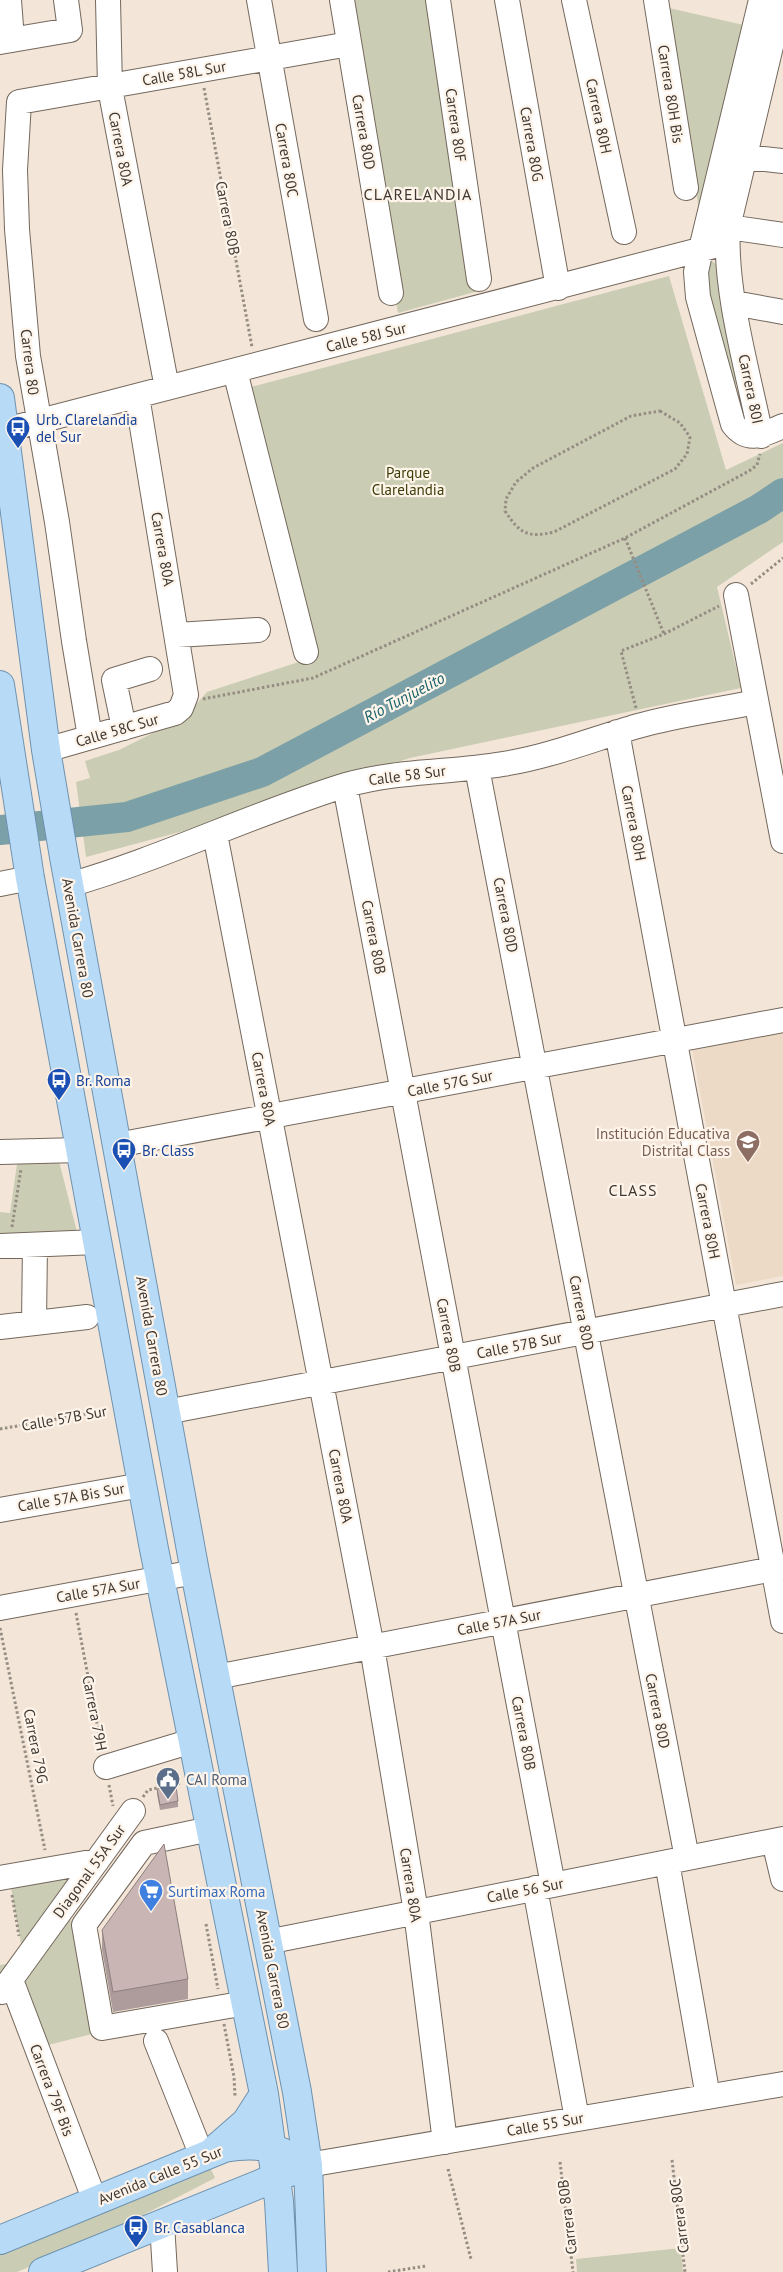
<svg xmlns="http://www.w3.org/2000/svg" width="783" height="2272" viewBox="0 0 783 2272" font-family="'PT Sans',sans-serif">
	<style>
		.built { fill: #ecdac6 }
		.green { fill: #cacdb3 }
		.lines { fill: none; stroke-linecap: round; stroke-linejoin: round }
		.river { stroke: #7ca0a7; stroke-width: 30 }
		.minor-casing { stroke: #74685d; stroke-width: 26 }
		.major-casing { stroke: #6d92b0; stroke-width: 30 }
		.path { stroke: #958c83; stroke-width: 3; stroke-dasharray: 2.5 2.5; stroke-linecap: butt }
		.minor { stroke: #fff; stroke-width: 24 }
		.major { stroke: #b7daf7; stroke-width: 28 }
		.wall { fill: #ad9c9b }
		.building { fill: #c9b5b4; stroke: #8d7f7e }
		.labels { text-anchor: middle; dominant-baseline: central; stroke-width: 4.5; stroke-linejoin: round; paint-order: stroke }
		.street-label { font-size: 15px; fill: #3e3934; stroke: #fff4e9 }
		.transit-label { font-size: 15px; fill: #164399; stroke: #fff4e9; text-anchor: start }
		.park-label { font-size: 15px; fill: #3c3e09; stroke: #fff4e9 }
		.education-label { font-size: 15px; fill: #785e54; stroke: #fff4e9; text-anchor: end }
		.service-label { font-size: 15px; fill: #4e5e75; stroke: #fff4e9; text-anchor: start }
		.shop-label { font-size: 15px; fill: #366cbe; stroke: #fff4e9; text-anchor: start }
		.neighbourhood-label { font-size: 16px; letter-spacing: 1px; fill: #3e3934; stroke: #fff4e9 }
		.water-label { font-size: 16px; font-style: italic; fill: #17616c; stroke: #fff4e9 }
	</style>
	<rect width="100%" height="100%" fill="#f3e6d8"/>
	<path class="built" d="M783,1032v244l-47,9 -44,-236z"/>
	<path class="green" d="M344,0h85l46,292 -77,21z
		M669,8l79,18 -47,198z
		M712,261l5,4 20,117 -4,5 -20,-58 -7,-62z
		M669,276l57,194 57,-27v99l-66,45 24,101 -331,70 -70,22 -74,29 -180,48 -10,-75 14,-4 -5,-17 34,-11 46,-23 27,-18 15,-17 110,-36 -70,-268z
		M18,1157h40l20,79 -78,3v-27l10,1z
		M84,1868l-18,27 26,139 -56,14 -25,-68 -11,15v-30l24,-4 -14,-79z
		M210,2167l5,11 -111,57 -87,37h-17v-20z
		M681,2248l2,24h-106l-1,-13z"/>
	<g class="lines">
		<path class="river" d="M0,830l127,-13 135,-45 497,-263 24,-16"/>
		<defs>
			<path id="minor" d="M9,0l3,40
				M108,0l2,88 57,300
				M259,0l57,319
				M342,0l49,293
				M438,0l41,279
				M507,0l51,288
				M574,0l50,232
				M656,0l30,188
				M761,0l-60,249 -5,23 2,25 35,127c15,20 31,10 50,2
				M0,42l70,-12 -4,-30
				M745,157l38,4
				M728,227l55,8
				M734,303l49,9
				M235,371l71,281
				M5,430l721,-187
				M761,436c-13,-64 -37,-146 -33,-209l54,-227
				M736,595l47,246
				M177,635l81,-5
				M124,728l-10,-48 36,-11
				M617,732l166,889
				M90,737l-16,-96 -17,-119 -29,-166 -11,-127 -2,-59 4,-68 330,-58
				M46,750l129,-37 6,-5 5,-13 -49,-299
				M477,768l210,1090
				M345,786l208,1099
				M215,834l157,813 44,265 29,230
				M0,884l30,-6
				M69,885c94,-27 183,-71 277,-100 52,-15 104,-12 157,-21 46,-7 90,-25 135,-38 38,-11 79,-16 118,-24
				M117,1145l666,-125
				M0,1152l80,-2
				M0,1246l97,-4
				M34,1323l1,-78
				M0,1327l87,-10
				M166,1412l617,-118
				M0,1510l142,-25
				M0,1608l195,-36
				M216,1677l567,-110
				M106,1767l86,-26
				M210,1829l-66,14 -60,82 18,103 144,-25
				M774,1841l9,38
				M667,1862l41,235
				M0,1878l97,-17
				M535,1888l42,231
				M267,1942l516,-103
				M11,1980l84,221
				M2,1992l131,-181
				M156,2041l46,115
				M308,2165l475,-81
				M162,2224l3,48"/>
			<path id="major" d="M0,398l46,352 18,107 131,715 102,520 11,73 4,107
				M0,685l30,193 124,671 110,545 15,107 4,71
				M214,2150l32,-28 18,-28
				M0,2240l224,-92c24,-4 43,-4 64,7
				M43,2272l249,-101"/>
		</defs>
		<use href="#minor" class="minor-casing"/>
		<use href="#major" class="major-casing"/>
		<path class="path" d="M204,88l48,259
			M660,411l20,12 10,14 -3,17 -12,15 -121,63c-26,6 -34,2 -49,-21l1,-12 10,-17 17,-14 98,-52z
			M625,538l39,96
			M751,584l32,-26
			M203,699l110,-21 312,-140 124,-67 8,-6 3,-11
			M636,708l-15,-57 43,-17 55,-28
			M12,1227l9,-58
			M0,1429l108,-19
			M76,1613l26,137
			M0,1628l45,222
			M109,1785l4,21
			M143,1797l5,-7 32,-7
			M12,1895l7,41
			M206,1924l12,65
			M224,2024l10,53 1,20
			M672,2160l13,112
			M560,2162l13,110
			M448,2169l23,90
			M388,2272l38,-6"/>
		<use href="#minor" class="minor"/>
		<use href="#major" class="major"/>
	</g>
	<path class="wall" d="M157,1789l21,12v6l-18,3 -3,-16z
		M102,1930l86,49v20l-75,13 -11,-62z"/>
	<path class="building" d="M176,1786l2,15 -18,4 -3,-16z
		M164,1844l24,135 -75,13 -11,-62z"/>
	<defs>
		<symbol id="bus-pin" viewBox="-11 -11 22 30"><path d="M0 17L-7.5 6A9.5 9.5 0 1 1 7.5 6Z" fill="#1a4fb4" stroke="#fff4e9"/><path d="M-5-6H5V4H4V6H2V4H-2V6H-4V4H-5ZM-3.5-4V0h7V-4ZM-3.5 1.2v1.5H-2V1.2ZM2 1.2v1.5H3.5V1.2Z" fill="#fff"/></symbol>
		<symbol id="school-pin" viewBox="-11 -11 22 30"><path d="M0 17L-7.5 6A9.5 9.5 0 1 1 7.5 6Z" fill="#8d6e63" stroke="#fff4e9"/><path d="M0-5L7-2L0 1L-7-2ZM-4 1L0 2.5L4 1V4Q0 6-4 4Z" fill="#fff"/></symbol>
		<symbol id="civic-pin" viewBox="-11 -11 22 30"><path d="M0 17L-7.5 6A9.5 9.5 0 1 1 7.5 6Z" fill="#5c6f8a" stroke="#fff4e9"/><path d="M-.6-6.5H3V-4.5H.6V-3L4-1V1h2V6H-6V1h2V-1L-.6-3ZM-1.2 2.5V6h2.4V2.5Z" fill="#fff"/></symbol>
		<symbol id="supermarket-pin" viewBox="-11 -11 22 30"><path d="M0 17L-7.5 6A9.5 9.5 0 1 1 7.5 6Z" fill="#3f7fe0" stroke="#fff4e9"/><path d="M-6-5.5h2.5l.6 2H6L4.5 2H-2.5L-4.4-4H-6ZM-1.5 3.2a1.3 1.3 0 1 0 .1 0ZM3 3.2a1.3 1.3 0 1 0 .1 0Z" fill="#fff"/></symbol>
	</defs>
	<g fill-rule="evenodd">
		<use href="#bus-pin" x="4" y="414" width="28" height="38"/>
		<use href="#bus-pin" x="45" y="1066" width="28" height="38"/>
		<use href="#school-pin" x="734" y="1128" width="28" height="38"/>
		<use href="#bus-pin" x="110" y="1136" width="28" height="38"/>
		<use href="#civic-pin" x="154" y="1765" width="28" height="38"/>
		<use href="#supermarket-pin" x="137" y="1877" width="28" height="38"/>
		<use href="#bus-pin" x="122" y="2213" width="28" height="38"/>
	</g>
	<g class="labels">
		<g class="street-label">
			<text transform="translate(184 73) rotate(-10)">Calle 58L Sur</text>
			<text transform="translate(671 94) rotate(81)">Carrera 80H Bis</text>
			<text transform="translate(599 116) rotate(78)">Carrera 80H</text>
			<text transform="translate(456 125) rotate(82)">Carrera 80F</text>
			<text transform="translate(364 132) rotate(80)">Carrera 80D</text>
			<text transform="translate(532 144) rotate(80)">Carrera 80G</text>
			<text transform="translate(121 149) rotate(79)">Carrera 80A</text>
			<text transform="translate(287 160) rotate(80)">Carrera 80C</text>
			<text transform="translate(228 218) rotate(79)">Carrera 80B</text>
			<text transform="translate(366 337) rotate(-14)">Calle 58J Sur</text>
			<text transform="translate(30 362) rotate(83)">Carrera 80</text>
			<text transform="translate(751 389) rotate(78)">Carrera 80I</text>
			<text transform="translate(163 549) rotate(80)">Carrera 80A</text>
			<text transform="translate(117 730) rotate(-16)">Calle 58C Sur</text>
			<text transform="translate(407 775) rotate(-7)">Calle 58 Sur</text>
			<text transform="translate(634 823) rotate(79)">Carrera 80H</text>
			<text transform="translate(506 915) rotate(79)">Carrera 80D</text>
			<text transform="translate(374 937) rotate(79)">Carrera 80B</text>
			<text transform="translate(78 938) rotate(80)">Avenida Carrera 80</text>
			<text transform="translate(450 1083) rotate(-11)">Calle 57G Sur</text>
			<text transform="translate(264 1089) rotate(79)">Carrera 80A</text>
			<text transform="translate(708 1221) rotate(79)">Carrera 80H</text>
			<text transform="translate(582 1313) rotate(79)">Carrera 80D</text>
			<text transform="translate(449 1335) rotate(79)">Carrera 80B</text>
			<text transform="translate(152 1336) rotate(80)">Avenida Carrera 80</text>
			<text transform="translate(519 1345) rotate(-11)">Calle 57B Sur</text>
			<text transform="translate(64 1418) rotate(-10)">Calle 57B Sur</text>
			<text transform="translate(341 1486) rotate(79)">Carrera 80A</text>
			<text transform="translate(71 1497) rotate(-10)">Calle 57A Bis Sur</text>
			<text transform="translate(98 1590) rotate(-10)">Calle 57A Sur</text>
			<text transform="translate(499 1622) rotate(-11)">Calle 57A Sur</text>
			<text transform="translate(658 1711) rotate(79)">Carrera 80D</text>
			<text transform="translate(95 1713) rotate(79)">Carrera 79H</text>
			<text transform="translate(524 1733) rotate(79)">Carrera 80B</text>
			<text transform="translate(36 1746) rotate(79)">Carrera 79G</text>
			<text transform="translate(89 1871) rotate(-54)">Diagonal 55A Sur</text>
			<text transform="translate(411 1885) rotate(81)">Carrera 80A</text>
			<text transform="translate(525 1890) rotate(-11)">Calle 56 Sur</text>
			<text transform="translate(273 1969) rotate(79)">Avenida Carrera 80</text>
			<text transform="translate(52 2090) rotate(69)">Carrera 79F Bis</text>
			<text transform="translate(545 2124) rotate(-10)">Calle 55 Sur</text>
			<text transform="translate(160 2175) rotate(-22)">Avenida Calle 55 Sur</text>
			<text transform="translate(679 2216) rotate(-97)">Carrera 80C</text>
			<text transform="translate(567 2217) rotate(-97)">Carrera 80B</text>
		</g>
		<g class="transit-label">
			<text x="36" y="419">Urb. Clarelandia<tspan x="36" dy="17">del Sur</tspan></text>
			<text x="76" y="1080">Br. Roma</text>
			<text x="142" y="1150">Br. Class</text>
			<text x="154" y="2227">Br. Casablanca</text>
		</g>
		<g class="park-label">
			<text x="408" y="472">Parque<tspan x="408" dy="17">Clarelandia</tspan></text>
		</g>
		<g class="education-label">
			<text x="730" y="1133">Institución Educativa<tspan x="730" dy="17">Distrital Class</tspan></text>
		</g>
		<g class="service-label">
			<text x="186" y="1779">CAI Roma</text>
		</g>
		<g class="shop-label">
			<text x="168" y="1891">Surtimax Roma</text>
		</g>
		<g class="neighbourhood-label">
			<text x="418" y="194">CLARELANDIA</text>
			<text x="633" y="1190">CLASS</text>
		</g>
		<g class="water-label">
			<text transform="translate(404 697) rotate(-28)">Río Tunjuelito</text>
		</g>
	</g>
</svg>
